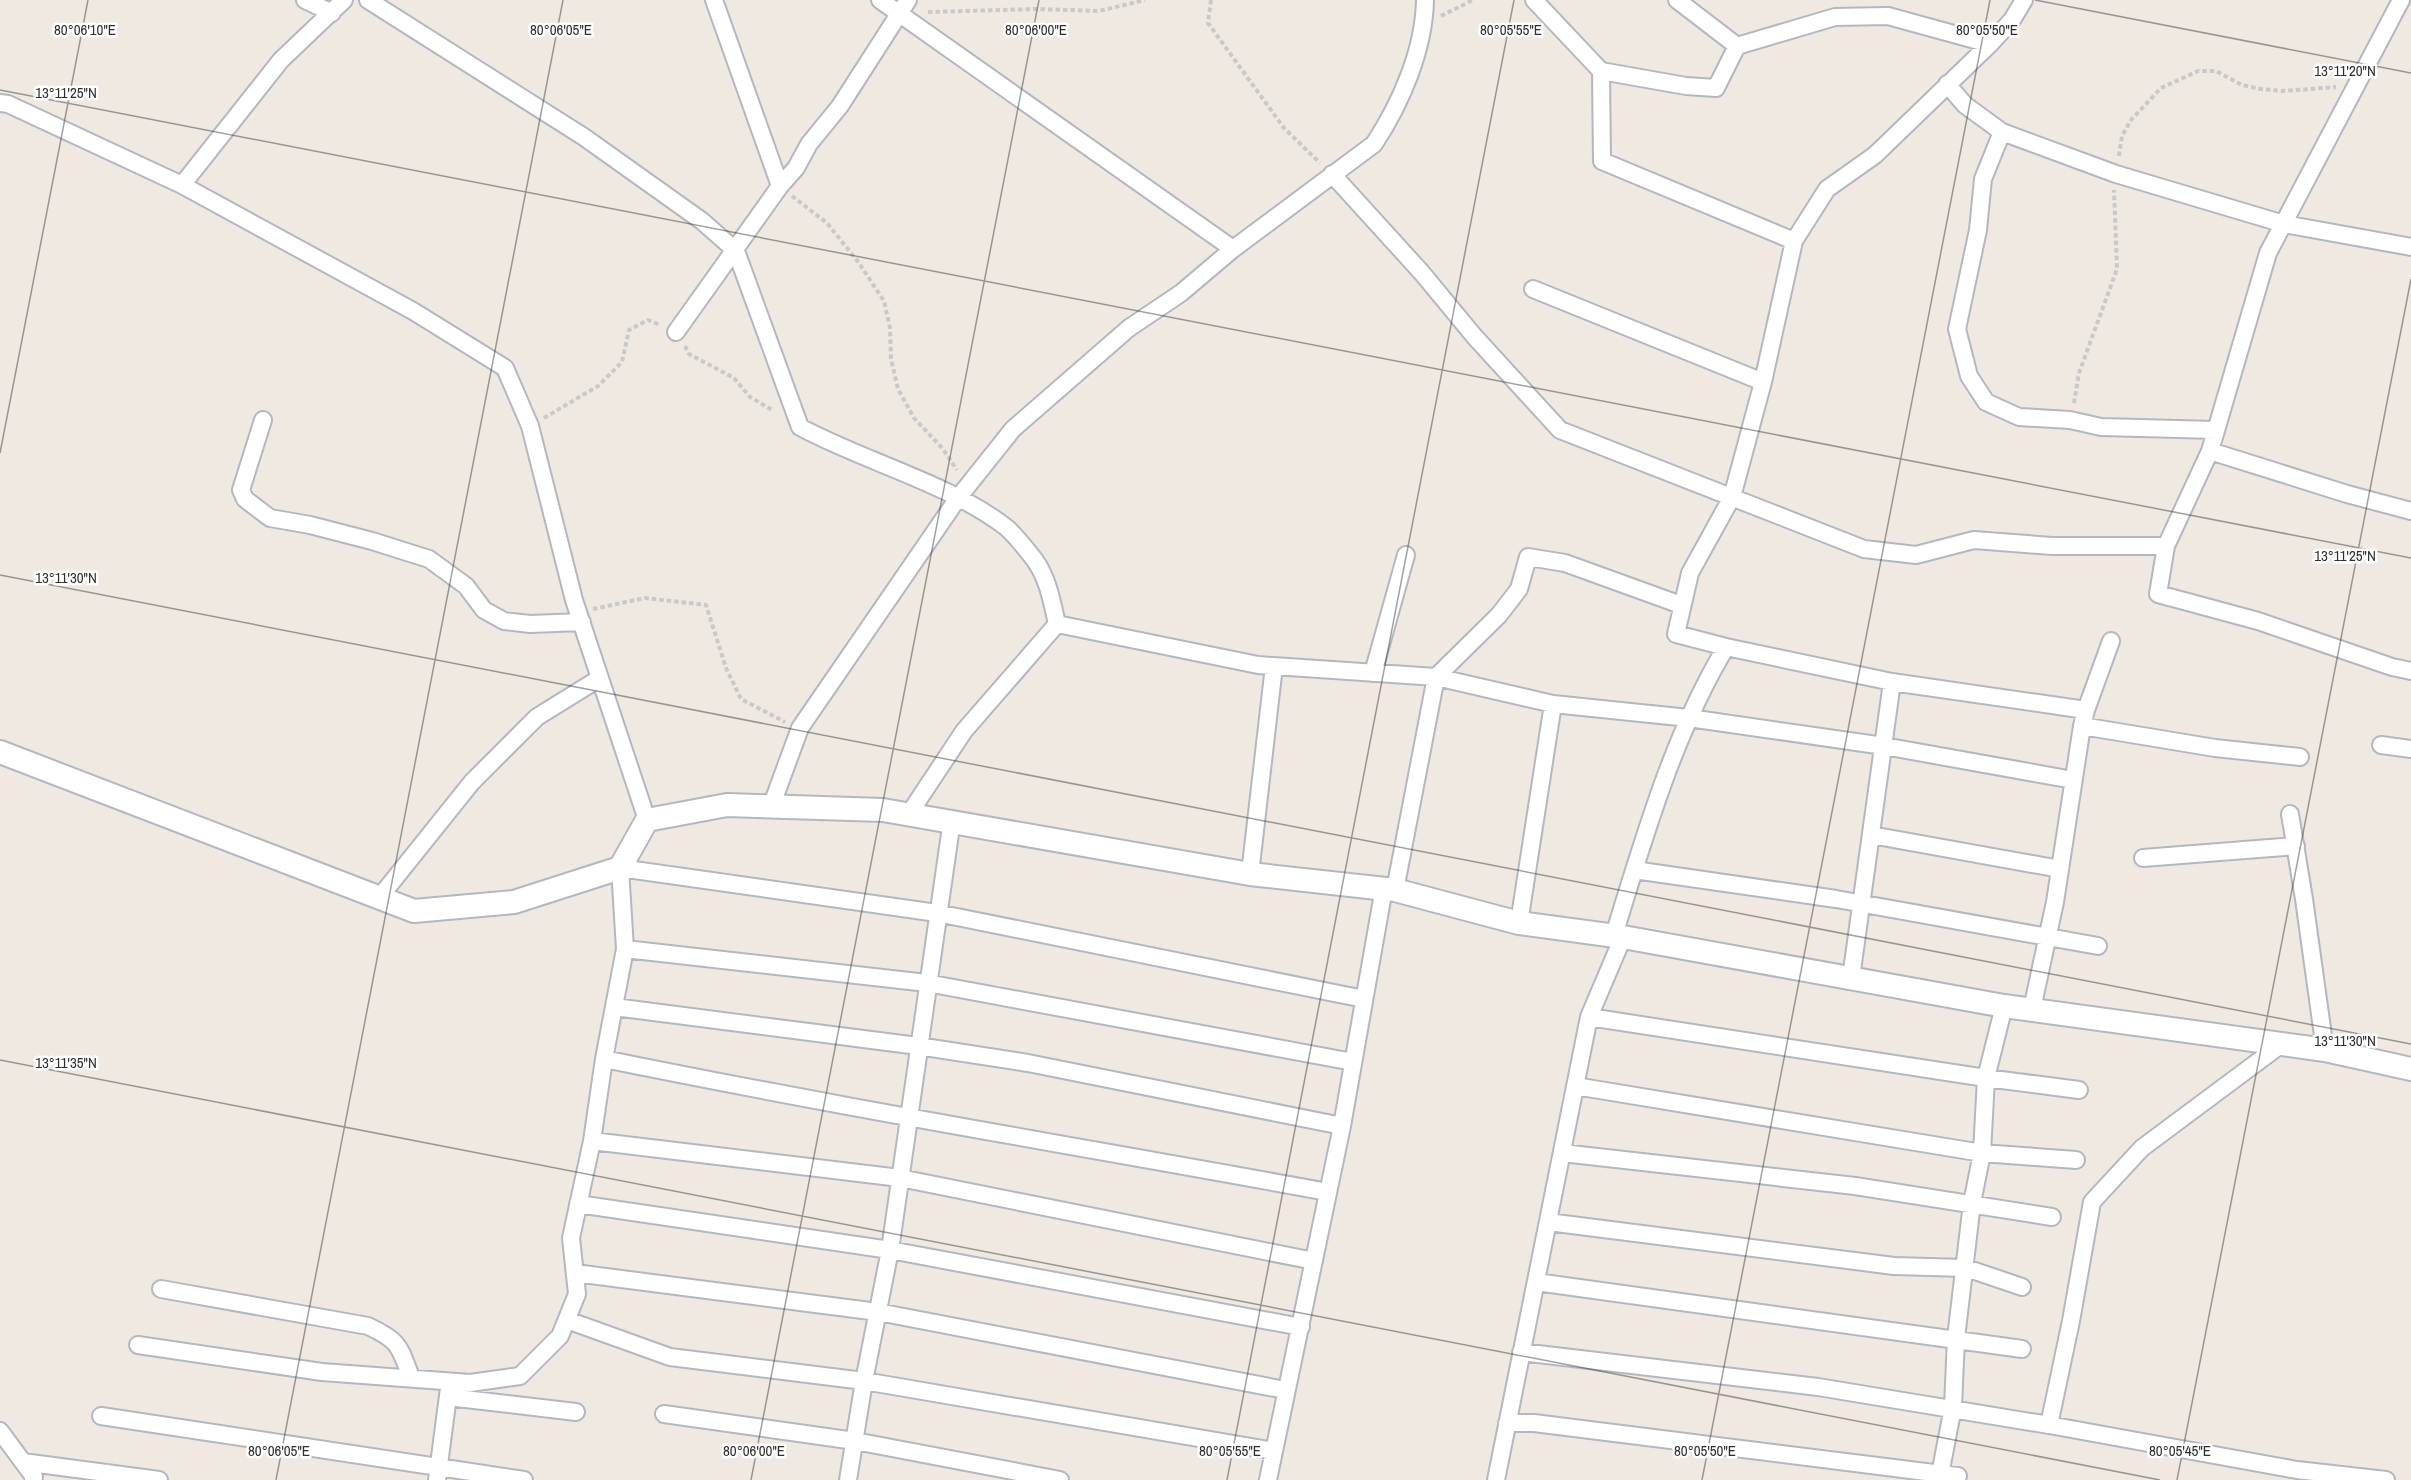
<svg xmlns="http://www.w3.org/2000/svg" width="2411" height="1480" viewBox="0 0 2411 1480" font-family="'Archivo Narrow',sans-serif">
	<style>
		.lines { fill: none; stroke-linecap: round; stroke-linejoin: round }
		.street-casing { stroke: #b4b7c1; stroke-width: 20 }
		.secondary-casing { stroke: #b4b7c1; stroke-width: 26 }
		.path { stroke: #c9c9c9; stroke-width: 4; stroke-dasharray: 4.5 3; stroke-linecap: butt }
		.street { stroke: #fff; stroke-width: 16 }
		.secondary { stroke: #fff; stroke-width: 22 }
		.ticks { fill: none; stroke: #2e2e2e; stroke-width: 1.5; stroke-opacity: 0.45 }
		.ticks-label { font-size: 15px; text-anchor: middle; fill: #2e2e2e; stroke: #fff; stroke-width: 5; stroke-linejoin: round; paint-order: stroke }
	</style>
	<rect width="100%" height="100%" fill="#efe9e1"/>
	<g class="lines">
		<defs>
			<path id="street" d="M305,0l27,13
				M368,0l216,137 118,84 34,30 64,176c65,35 151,57 207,101 9,8 19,21 27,31 14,19 18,43 23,65
				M880,0l353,249
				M1534,0l67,71 85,15 30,2 21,-42
				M1677,0l60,46 98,-29 53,-1 102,28
				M2024,0l-12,20 -22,24 -115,111 -48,34 -33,52 -31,141 -31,115 -42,76 -14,61 50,13 166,35 194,28
				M2401,0l-133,253 -58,198 -44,95 -8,48 100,27 134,46 19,4
				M1601,71l1,90 192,80
				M1947,84l18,21 37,27 114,42 168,50 127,23
				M0,103l8,1 174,81 231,126 92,57 25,58 44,174 73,220
				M2002,132l-19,47 -5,51 -21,99 12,47 17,26 33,15 51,3 31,7 115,3
				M1332,174l90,99 52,63 86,94 304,119 52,6 58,-15 78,6h114
				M182,185l99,-125 63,-60
				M780,186l16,-18 13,-24 31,-38 68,-106
				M1533,289l230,93
				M676,332l104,-146 -66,-186
				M263,420l-22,70 4,9 25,19 40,7 62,16 57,18 37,27 18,24 20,11 26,3 52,-2
				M2210,451l137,43 64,17
				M1057,624l201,41 178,12 117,27 136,14 195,28 189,34
				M1373,673l33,-118
				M2082,726l133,22 85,9
				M2381,745l30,4
				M771,807l29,-79 158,-230 55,-69 116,-101 52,-35 52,-44 141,-105c27,-41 50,-94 51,-144
				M909,814l55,-83 93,-107
				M2290,814l14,85 21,151
				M1871,835l189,34
				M2143,858l153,-12
				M1634,870l202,29 262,47
				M1250,874l24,-208
				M1395,890l41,-213 63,-62 20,-26 9,-32 37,6 116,42
				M379,898l93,-116 65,-65 63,-39
				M1519,923l34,-219
				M1614,935c30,-97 59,-200 112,-288
				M625,949l302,34 426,79
				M1851,978l41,-296
				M614,1007l304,39 110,17 314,63
				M2032,1009l23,-107 27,-176 4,-16 25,-69
				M1589,1017l397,61 93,12
				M2283,1043l-141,105 -50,54 -21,119 -22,104 248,45 89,10
				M604,1059c240,49 483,89 724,133
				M1575,1086l407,67 94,7
				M592,1141l308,37 414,83
				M1562,1153l293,33 197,31
				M578,1204l312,46 411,77
				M1548,1222l346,44 72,2 56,19
				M575,1273l303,39 407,78
				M1536,1282l486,67
				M161,1289l207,37c32,15 31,20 43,51
				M567,1320l103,37 194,24 410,70
				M138,1345l184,27 148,11 50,-7 40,-40 17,-42 -6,-56 21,-97 12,-82 21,-110 -5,-81 317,45 427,86
				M1521,1352l297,35 231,38
				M448,1397l128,15
				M664,1414l191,27 205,39
				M101,1416l423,64
				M1507,1423h27l424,53
				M0,1431l34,46 -1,3
				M23,1462l136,18
				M437,1480l12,-92
				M848,1480l16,-99 26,-131 62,-430
				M1268,1480l74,-354 42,-238
				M1496,1480l93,-463 34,-80
				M1939,1480l14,-73 3,-69 16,-135 10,-50 4,-75 18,-72"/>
			<path id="secondary" d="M0,752l414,159 100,-9 106,-34 27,-48 80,-15 156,5 367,64 145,16 124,33 104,14 381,69 321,44 86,19"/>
		</defs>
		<use href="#street" class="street-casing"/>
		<use href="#secondary" class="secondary-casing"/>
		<path class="path" d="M1211,0l-3,23 76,105 36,35
			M928,12l108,-3 63,2 46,-11
			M1441,16l32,-16
			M2119,156l3,-20 9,-16 30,-32 37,-17h18l26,14 19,4 22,2 53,-4
			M792,196l35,27 32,40 25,38 6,27 1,31 7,30 16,29 29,31 14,21
			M685,346l4,8 45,24 16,19 24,14
			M2074,403l5,-30 38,-104 -3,-79
			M544,418l54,-32 24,-24 7,-32 19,-10 12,5
			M593,609l52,-11 61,7 20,63 15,31 44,23"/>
		<use href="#street" class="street"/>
		<use href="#secondary" class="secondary"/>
	</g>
	<path class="ticks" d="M2035,0l376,73M0,90l2411,468M0,453l88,-453M0,575l2411,469M0,1060l2160,420M276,1480l287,-1480M751,1480l288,-1480M1227,1480l287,-1480M1702,1480l288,-1480M2177,1480l234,-1201"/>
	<g class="ticks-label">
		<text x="85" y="35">80°06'10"E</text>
		<text x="561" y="35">80°06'05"E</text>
		<text x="1036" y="35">80°06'00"E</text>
		<text x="1511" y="35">80°05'55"E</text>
		<text x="1987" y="35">80°05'50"E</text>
		<text x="2345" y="76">13°11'20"N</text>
		<text x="66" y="98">13°11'25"N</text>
		<text x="2345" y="561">13°11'25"N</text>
		<text x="66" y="583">13°11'30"N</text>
		<text x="2345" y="1046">13°11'30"N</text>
		<text x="66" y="1068">13°11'35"N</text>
		<text x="279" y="1456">80°06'05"E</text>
		<text x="754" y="1456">80°06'00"E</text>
		<text x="1230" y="1456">80°05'55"E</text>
		<text x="1705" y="1456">80°05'50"E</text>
		<text x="2180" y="1456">80°05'45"E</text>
	</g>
</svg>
